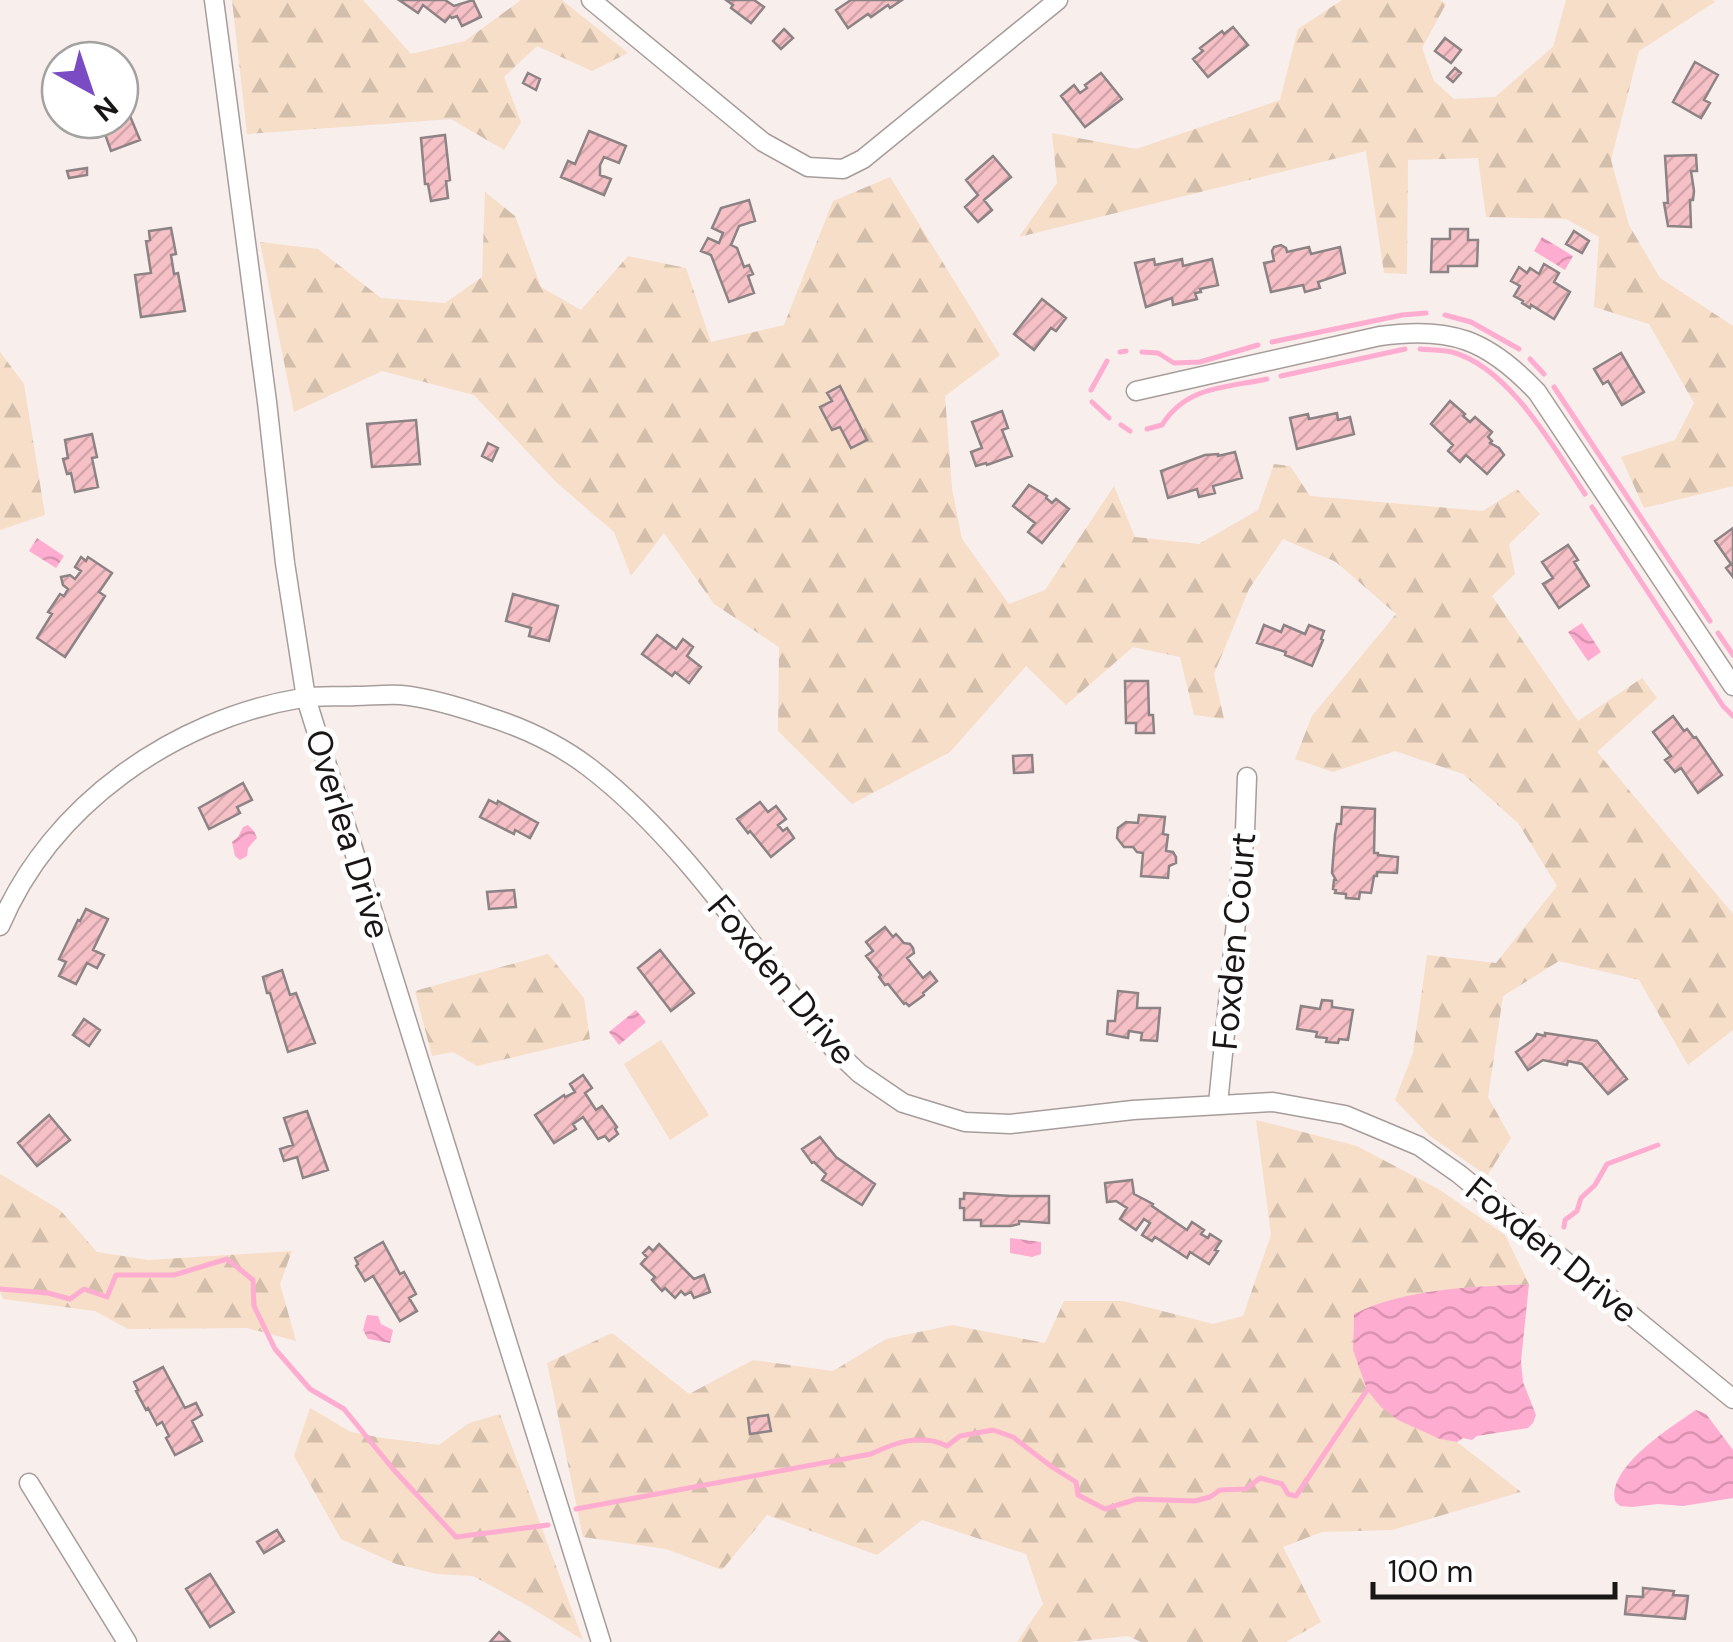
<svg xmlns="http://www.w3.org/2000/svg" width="1733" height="1642" viewBox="0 0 1733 1642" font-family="'DM Sans',sans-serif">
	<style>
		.forest { fill: url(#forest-firs) }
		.green { fill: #f6dec8 }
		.water { fill: url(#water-waves) }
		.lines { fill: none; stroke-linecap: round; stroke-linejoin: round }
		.stream { stroke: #feaccf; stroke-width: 5 }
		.building { fill: url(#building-hatch); stroke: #8d8384; stroke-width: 2.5 }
		.minor-casing { stroke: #a69d9b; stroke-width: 21 }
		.minor { stroke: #fff; stroke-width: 18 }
		.labels { text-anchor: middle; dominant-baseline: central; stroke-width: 10; stroke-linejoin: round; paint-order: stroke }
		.street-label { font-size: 35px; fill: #191615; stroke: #fff }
	</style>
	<defs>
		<pattern id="forest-firs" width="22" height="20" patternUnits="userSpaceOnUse" patternTransform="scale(2.5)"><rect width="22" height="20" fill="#f6dec8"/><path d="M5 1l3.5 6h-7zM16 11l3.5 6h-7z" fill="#d2beab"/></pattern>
		<pattern id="water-waves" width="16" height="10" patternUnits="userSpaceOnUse" patternTransform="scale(2.5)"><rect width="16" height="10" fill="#feaccf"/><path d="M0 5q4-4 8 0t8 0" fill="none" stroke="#d993b1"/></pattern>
		<pattern id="building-hatch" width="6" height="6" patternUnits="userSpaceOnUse" patternTransform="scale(2.5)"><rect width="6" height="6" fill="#f6c0c7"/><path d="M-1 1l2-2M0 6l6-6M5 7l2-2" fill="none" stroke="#d2a4aa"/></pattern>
	</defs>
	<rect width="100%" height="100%" fill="#f8eeec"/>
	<path class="forest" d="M232,0h131l48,54 54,-13 56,-41h41l66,53 -36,18 -55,-25 -33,31 17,45 -17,28 -53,-31 -204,15z
		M1342,0h98l6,4 -24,44 12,33 20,18 41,-2 58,-50 13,-47h147l2,2 -76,49 -28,109 18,65 31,53 73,48v160l-89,22 -23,-51 54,-17 19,-37 -45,-79 -55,-17 5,-70 -33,-18 -80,-2 -8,-59 -70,2 -1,114 -23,-1 -18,-122 -347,86 38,-54 -5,-50 84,16 144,-49 18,-71z
		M890,177l110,178 -55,41 7,93 10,50 47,65 36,-14 69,-104 21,51 64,7 59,-34 16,-46 16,2 20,30 173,15 34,-22 23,25 -31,30 6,30 -23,22 86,125 64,-43 15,20 -60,54 136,162v116l-45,35 -49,-85 -80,-19 -56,35 -15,101 23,41 -24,38 -57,-40 -35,-36 18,-47 14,-98 69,8 61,-77 -39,-63 -55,-49 -68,-23 -62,21 -38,-13 17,-43 84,-102 -60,-52 -53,-23 -34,50 -35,85 10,45 -30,-4 -14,-58 -47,-10 -67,58 -40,-39 -76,86 -98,52 -74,-73 1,-84 -65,-43 -50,-71 -33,43 -17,-44 -58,-50 -82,-87 -92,-24 -88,41 -34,-170 58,7 63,49 64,5 37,-26 3,-85 30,24 26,71 40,23 47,-54 58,12 25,74 73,-17 49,-124z
		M0,352l24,32 21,131 -45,15z
		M548,954l36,44 6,41 -113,27 -24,-14 -21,4 -17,-65z
		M1256,1120l101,26 83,44 65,45 24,49c-56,3 -125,5 -175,30l-1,36 14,40 73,49 17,3 64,50 -129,38 -70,2 -39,15 38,75 -35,20h-145l-13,-6 -60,6h-51l26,-38 -17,-50 -104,-34 -45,35 -110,-40 -45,55 -56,-21 -83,-12 -36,-174 65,-30 77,61 64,-34 80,11 53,-32 66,-14 93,18 19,-42h59l90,23 30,-8 28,-81z
		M0,1174l60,36 37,42 51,8 144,-9 -12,33 16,57 -49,-13 -119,1 -33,-18 -92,-12 -3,-8z
		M310,1408l41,24 31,6 57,7 30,-22 31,-9 83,226 -53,-33 -57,-31 -36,-2 -41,-10 -55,-25 -47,-83z"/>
	<path class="green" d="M661,1040l48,75 -39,25 -46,-76z"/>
	<path class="water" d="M1542,237l31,19 -8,14 -31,-19z
		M37,538l27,18 -8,12 -27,-17z
		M1582,623l19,29 -13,9 -20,-29z
		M248,825l6,6 3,7 -9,10 -1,8 -7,4 -5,-4 -3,-14 6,-5 5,-10z
		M636,1010l10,12 -27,23 -10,-13z
		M1010,1238l31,4v12l-9,3 -22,-4z
		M1529,1284l-8,77 2,21 13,33 -3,8 -5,5 -51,8 -5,4 -9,-2 -6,4 -17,-3 -42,-19 -17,-13 -14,-17 -14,-40 1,-36c52,-26 117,-27 175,-30z
		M367,1315l11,1 3,8 12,6 -3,13 -22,-4 -5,-9z
		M1696,1410l10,4 27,36v48l-50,8 -25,-2 -26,3 -12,-1 -5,-5c-8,-34 56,-74 81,-91z"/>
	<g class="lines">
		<path class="stream" d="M1445,315l26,7 48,27
			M1272,342l130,-27 24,-2
			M1420,349c10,1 22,1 32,3 58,16 101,95 133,142
			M1120,352l6,-1
			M1142,352l16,1 16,10 26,-1 58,-17
			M1530,359l14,15
			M1281,376l124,-27
			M1554,387l156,234
			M1091,390l16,-29
			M1092,402l17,16
			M1121,425l9,6
			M1147,429l15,-4c24,-39 63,-37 105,-46
			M1592,507l131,199 10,10
			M1718,633l15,22
			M1564,1227l1,-7 12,-9 4,-13 14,-13 12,-21 51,-19
			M0,1289l48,4 22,6 14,-10 23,8 9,-22h58l53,-16 26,21 1,26 21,43 35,40 34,20 49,60 63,68 92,-12
			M576,1509l295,-55c25,-12 51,-21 76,-8l13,-10 33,-6 20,7 39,30 24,15 2,13 27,14 32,-10 58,2 15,-4 10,-7 26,-1 14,-11 22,6 6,10 8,2 71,-106"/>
	</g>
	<path class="building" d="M399,0h46l9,6 19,-6 8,17 -19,9 -5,-10 -5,2 -2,-2 -5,6 -22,-17 -5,8z
		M726,0h28l10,7 -13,16 -20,-15 2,-3z
		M851,0h51l-12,8 -2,-3 -17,12 -3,-3 -20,14 -12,-18z
		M1233,27l15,18 -40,32 -15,-18 10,-8 -3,-3 22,-17 2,3z
		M784,29l9,9 -12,11 -8,-8z
		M1445,38l16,12 -10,13 -16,-12z
		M1695,62l23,13 -14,25 6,3 -9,15 -28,-16z
		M1455,68l6,5 -8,9 -6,-5z
		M528,73l12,6 -4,11 -13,-7z
		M1101,73l21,26 -37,28 -24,-31 13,-11 6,8 7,-5 -2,-3z
		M120,92l20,48 -29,11 -6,-17 -6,2 -9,-16h30z
		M589,131l37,15 -7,17 -15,-6 -4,8v10l11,4 -7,16 -43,-18 7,-16 7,3z
		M445,135l5,45 -4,1 2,17 -17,3 -3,-17h-3l-4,-46z
		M1696,155l1,16h-6l3,20 -1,9h-3l1,27 -23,-1 -4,-23h4l-3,-47z
		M993,156l18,21 -27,23 8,10 -14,12 -13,-15 13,-12 -12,-15z
		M87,168v7l-18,3 -2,-7z
		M749,200l6,21 -16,5 -8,19 6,3 7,19 5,-2 4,9 -5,2 6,17 -25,9 -18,-47 -10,-4 7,-13 11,5 4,-10 -11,-5 9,-20z
		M171,228l5,26 -5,1 3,19 4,-1 7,38 -44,6 -6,-42 16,-2 -5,-32 4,-1 -1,-9z
		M1450,229h18v11h10l-1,26h-29v6h-17l1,-33h18z
		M1574,231l15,10 -7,12 -16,-9z
		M1281,245l5,3 1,4 22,-5 2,7 29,-7 5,26 -27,9 2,6 -15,4 -2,-7 -32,7 -7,-29 10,-2 -2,-10 2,-4z
		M1154,259l1,6 27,-6 1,7 29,-7 6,26 -18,4 1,3 -6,1 2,6 -24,6 -1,-7 -26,9 -11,-44z
		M1544,264l15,9 -5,9 16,10 -16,27 -23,-14 -1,3 -8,-5 1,-2 -9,-5 6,-10 -9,-5 8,-14 8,6 3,-5 9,6z
		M1042,299l24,19 -10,13 -5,-3 -17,22 -20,-16z
		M1621,353l23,39 -22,13 -14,-24 -5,3 -9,-15z
		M840,386l27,54 -16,8 -11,-21 -8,3 -12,-23 12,-6 -5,-8z
		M1450,401l15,13 -2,2 7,6 5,-5 17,15 -4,5 4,4 -2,2 9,5 5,7 -17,19 -21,-19 -6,7 -12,-11 5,-6 -22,-21z
		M1002,411l6,17 -6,2 10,26 -25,9 -1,-2 -10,3 -5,-14 11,-4 -10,-26z
		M1337,413l1,7 12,-3 4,17 -57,15 -7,-31 18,-4 1,5z
		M416,420l4,44 -48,3 -5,-43z
		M92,434l5,23 -5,1 6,29 -23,5 -4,-19 -4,1 -4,-15 5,-1 -3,-18z
		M488,443l10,5 -6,13 -10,-5z
		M1235,452l7,26 -29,8 2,7 -16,4 -2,-8 -29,9 -7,-27 44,-16 13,-1v2z
		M1029,485l18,11 -1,2 6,5 4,-4 13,10 -27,34 -14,-11 7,-9 -22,-17z
		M1733,528v49l-7,-9 5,-4 -16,-23z
		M1568,545l10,15 -4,2 15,24 -30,22 -16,-24 10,-6 -11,-16z
		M81,557l5,4 2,-4 24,16 -13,19 6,4 -40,61 -28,-19 15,-24 -4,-2 12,-18 4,2 4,-7 -5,-4 -2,-8 9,-2 5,4 6,-8 -6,-4z
		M513,594l45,12 -9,35 -20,-5 2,-8 -25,-7z
		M1264,625l17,7 3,-7 21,9 4,-9 15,6 -3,8 2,1 -11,26 -27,-11 1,-3 -29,-9z
		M657,635l19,14 7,-10 10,8 -6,9 14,11 -12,16 -14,-11 -3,4 -30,-22z
		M1125,681h23l1,34h4l1,18h-18v-10h-10z
		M1673,716l11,15 3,-2 7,9 2,-1 26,38 -24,18 -17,-25 -6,4 -10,-12 6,-4 -18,-24z
		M1032,755l1,17 -19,1 -1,-17z
		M243,783l9,17 -15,7 3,6 -31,16 -10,-21z
		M489,800l8,4 1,-3 40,22 -8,15 -15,-8 -1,4 -34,-17z
		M760,802l8,10 8,-6 10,13 -8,6 5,6 4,-3 7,10 -23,19 -21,-26 -2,2 -11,-14z
		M1342,807l33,2 -1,44h4v2l20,2 -1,16 -20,-1v4h-3l-3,17 -11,-1 -1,7 -13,-1v-4l-11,-1 1,-3 -3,-1 1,-9h2l-4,-7 3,-38 2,-11h4z
		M1139,815l26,2 -2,17 5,1 -2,16 7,1 3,5v6l-7,3 -1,12 -27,-2 2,-23 -6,-1 -4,-5h-9l-7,-9 1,-10 8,-6 12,1z
		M514,890l2,17 -27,2 -2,-17z
		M86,909l22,10 -15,31 11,5 -7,13 -10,-5 -11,21 -17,-8 7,-14 -7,-3 19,-39 2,1z
		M885,927l8,10 3,-3 8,9 6,1 3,4 1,5 -7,5 16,20 7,-6 7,9 -14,12 1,2 -15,11 -3,-3 -2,1 -16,-20 -3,1 -6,-8 2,-2 -15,-19 7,-5 -7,-9z
		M660,950l34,43 -23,18 -33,-43z
		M282,970l8,25 6,-2 19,50 -27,9 -18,-59h-3l-4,-16z
		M1118,991l20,2 -1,15h23l-3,33 -16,-1 1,-7 -13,-2 -1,7 -21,-4 1,-13h7z
		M1322,1000l10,1v6l21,3 -5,30 -9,-1 -1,4 -12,-1 1,-4 -11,-1 1,-5 -20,-3 4,-23 19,3z
		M84,1019l16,11 -11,16 -16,-11z
		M1545,1033l52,8 30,38 -19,15 -26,-30 -14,-3 -1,4 -24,-5 -15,10 -12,-18 17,-12 4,-6 8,2z
		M583,1075l9,13 -7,5 11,17 6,-4 15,21 -2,2 3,5 -9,7 -4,-5 -7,3 -15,-22 -10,7 3,5 -22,14 -19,-28 29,-20 1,2 10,-5 -5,-8z
		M307,1111l21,59 -25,8 -6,-21 -13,4 -4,-12 13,-4 -9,-27z
		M49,1115l21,25 -33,26 -19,-23z
		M820,1137l16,20 39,27 -13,21 -40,-25 4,-6 -12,-12 -2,1 -10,-14z
		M1132,1180l2,14 19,10 -1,2 35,24 5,-8 12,8 -3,4 7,4 2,-4 11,7 -6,9 3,1 -9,13 -19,-12 -3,6 -32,-21 -3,4 -10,-6 8,-12 -6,-4 -8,11 -16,-11 7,-11 -11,-7 -9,1 -2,-19z
		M964,1193l47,3h38v27l-30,-2v3l-8,2h-30v-6h-17v-12h-4v-9h4z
		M383,1242l17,32 4,-2 12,22 -7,4 8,13 -17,10 -27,-45 -8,5 -9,-15 2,-2 -3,-6z
		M659,1244l35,35 10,-4 6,17 -16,6 -3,-6 -6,3 -4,-4 -6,7 -10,-10 -3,3 -10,-11 3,-3 -14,-13 6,-7 -4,-4 6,-6 4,4z
		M163,1367l22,41 11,-5 6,12 -10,6 10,20 -27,14 -9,-17 3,-2 -7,-14 -5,3 -9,-17 -2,2 -10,-19 2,-1 -4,-8z
		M768,1415l3,16 -21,3 -2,-16z
		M277,1530l7,11 -20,12 -7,-11z
		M210,1574l24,38 -24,15 -24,-38z
		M1643,1588l31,3 -1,4 15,1 -3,23 -60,-5 2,-18 16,1z
		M499,1632l11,10h-20z"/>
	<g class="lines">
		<defs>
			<path id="minor" d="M214,0l53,402 18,161 21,135 295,944
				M591,0l172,142 45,25 35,2 20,-10 195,-159
				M1136,391l244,-55c71,-10 108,4 157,56l196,294
				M0,926c51,-121 174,-207 302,-228 17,-3 36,-1 53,-2 15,0 31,-2 46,-1 30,3 59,12 88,22 35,11 71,28 101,51 95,73 167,187 243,280l26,25 44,30 62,19 45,2 123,-14 140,-8 72,13 74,31 40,28 274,225
				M1218,1104l27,-273 2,-54
				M29,1483l98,159"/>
		</defs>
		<use href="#minor" class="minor-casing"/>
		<use href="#minor" class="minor"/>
	</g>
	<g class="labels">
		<g class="street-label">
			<text transform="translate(348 834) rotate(73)">Overlea Drive</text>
			<text transform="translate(1234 941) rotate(-85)">Foxden Court</text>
			<text transform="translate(782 980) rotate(50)">Foxden Drive</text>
			<text transform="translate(1552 1250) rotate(39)">Foxden Drive</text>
		</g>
	</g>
	<g transform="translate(90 90) rotate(140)"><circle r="48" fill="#ffffff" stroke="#a3a2a1" stroke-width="2.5"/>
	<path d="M0-8L18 38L0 25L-18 38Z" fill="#7a4bc3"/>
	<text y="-15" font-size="28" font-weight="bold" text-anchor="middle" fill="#191615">N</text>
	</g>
	<path d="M1373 1582v15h242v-15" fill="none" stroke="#191615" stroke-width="5"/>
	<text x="1388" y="1582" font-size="30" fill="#191615" stroke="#ffffff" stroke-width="8" paint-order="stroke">100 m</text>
</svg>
